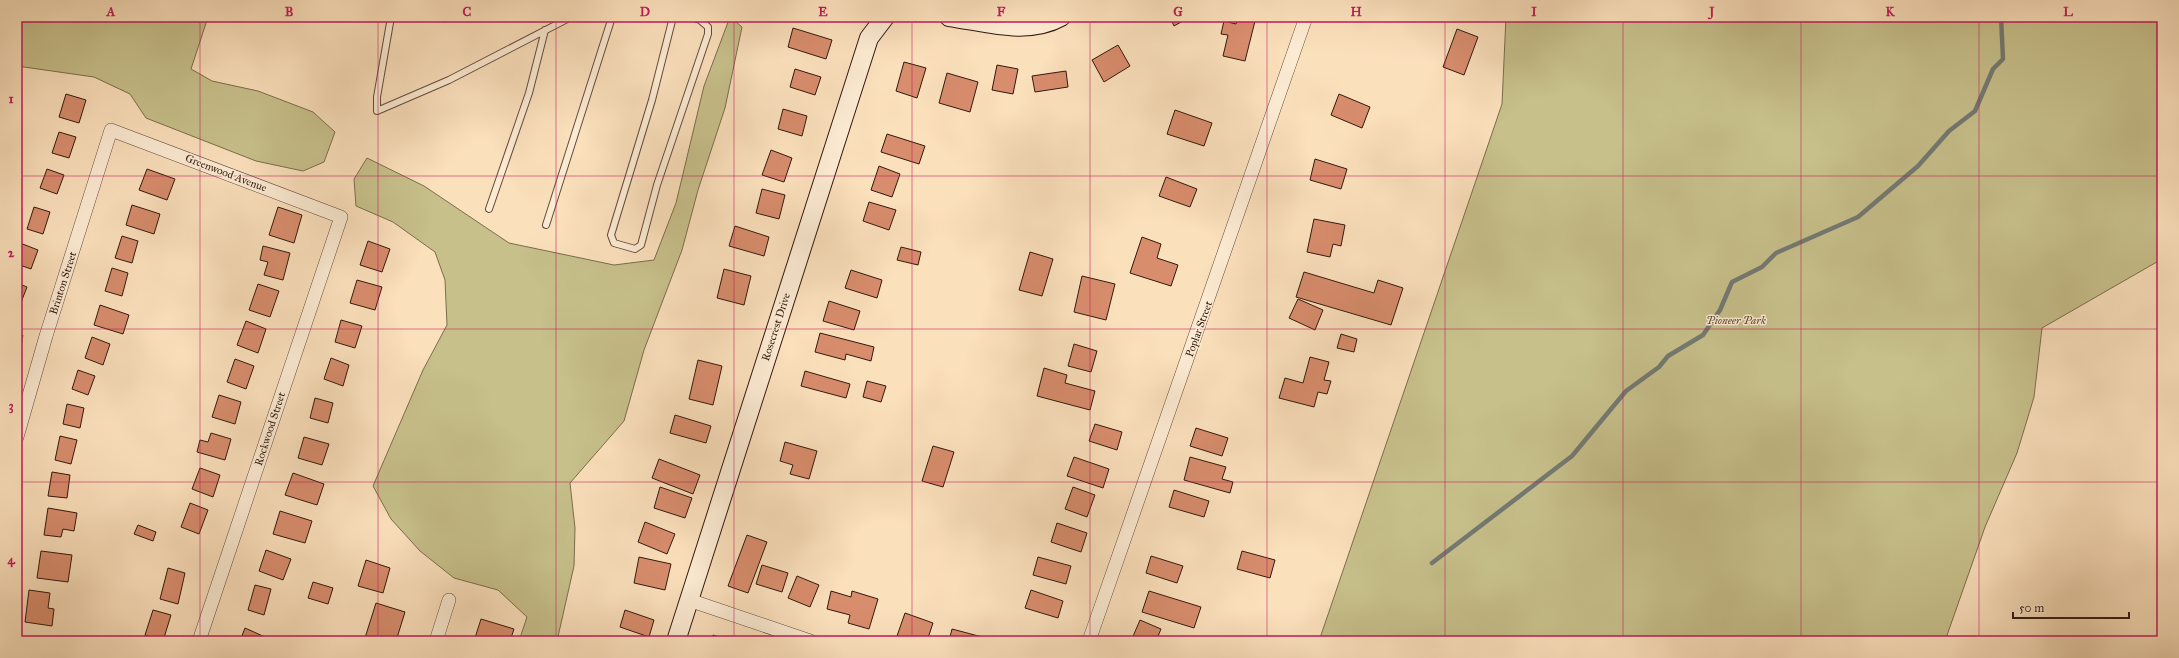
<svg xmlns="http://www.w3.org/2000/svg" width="2179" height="658" viewBox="0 0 2179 658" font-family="'IM FELL Great Primer',serif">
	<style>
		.green { fill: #c7c08b; stroke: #7c6c4c }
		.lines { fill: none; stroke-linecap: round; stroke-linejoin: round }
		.stream { stroke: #737a73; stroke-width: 4.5 }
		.building { fill: #d88d6d; stroke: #32180e }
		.lane-casing { stroke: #644a3a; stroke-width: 8 }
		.street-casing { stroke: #644a3a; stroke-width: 14 }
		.secondary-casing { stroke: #32180e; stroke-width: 20 }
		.lane { stroke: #fcebd3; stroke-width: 6 }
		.street { stroke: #fcebd3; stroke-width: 13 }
		.secondary { stroke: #fcebd3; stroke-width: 18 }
		.grid { fill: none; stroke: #c2185b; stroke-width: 1; stroke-opacity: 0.55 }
		.labels { text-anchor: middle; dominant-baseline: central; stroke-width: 3; stroke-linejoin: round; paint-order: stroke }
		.street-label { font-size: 11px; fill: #32180e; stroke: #fcebd3 }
		.park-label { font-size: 11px; font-style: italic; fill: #5f4a34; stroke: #fcebd3 }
		.neatline { fill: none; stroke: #c2185b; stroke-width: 1.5 }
		.grid-label { font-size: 13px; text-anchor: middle; font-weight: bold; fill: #c2185b }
	</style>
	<rect width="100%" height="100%" fill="#fbe0bc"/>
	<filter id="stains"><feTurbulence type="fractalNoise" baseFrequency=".005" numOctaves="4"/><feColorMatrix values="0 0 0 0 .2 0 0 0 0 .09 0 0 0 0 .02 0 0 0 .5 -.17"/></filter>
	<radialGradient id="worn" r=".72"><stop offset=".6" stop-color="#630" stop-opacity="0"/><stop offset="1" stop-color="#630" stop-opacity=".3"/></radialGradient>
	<path class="green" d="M17,17h191l-17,52 21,12 46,10 55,21 22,20 -11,30 -21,9 -47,-10 -110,-43 -16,-24 -36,-17 -77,-11z
		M730,17l12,10 -17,81 -27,82 -16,60 -38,100 -20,71 -54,62 5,45 -1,38 -17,75h-38l8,-24 -29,-27 -44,-12 -34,-27 -29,-32 -18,-33 50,-116 24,-45 -2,-45 -10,-28 -42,-30 -37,-16 -2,-27 13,-21 57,28 85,57 105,22 40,-5 22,-57 28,-117z
		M1506,17h656v242l-120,69 -8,69 -17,56 -32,74 -40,114h-626l183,-537z
		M17,332l6,3 -6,34z"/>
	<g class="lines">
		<path class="stream" d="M1432,563l140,-107 54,-65 33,-24 9,-11 35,-21 17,-25 12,-28 30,-15 14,-14 82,-36 60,-51 31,-35 26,-20 18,-42 10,-10 -2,-42"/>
	</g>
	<path class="building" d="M418,17h28l-1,5z
		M1170,17h20l-16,9z
		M1238,17h18l-11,44 -22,-5 5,-21 -7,-1 3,-13 12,3z
		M793,28l39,12 -6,19 -38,-12z
		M1457,29l21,8 -14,38 -21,-8z
		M1118,45l12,21 -26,16 -12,-22z
		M904,62l22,6 -9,30 -21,-7z
		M997,65l21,4 -5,25 -21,-4z
		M795,69l26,8 -6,18 -25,-8z
		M1066,71l2,16 -33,5 -3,-16z
		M947,73l31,9 -8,30 -31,-9z
		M66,94l20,6 -7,23 -20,-6z
		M1339,94l31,13 -8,21 -31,-13z
		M783,109l24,7 -5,20 -24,-7z
		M1175,110l37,13 -8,23 -37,-12z
		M59,132l17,5 -7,21 -17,-5z
		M887,134l38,12 -6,18 -38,-12z
		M771,150l21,8 -8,24 -22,-7z
		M1315,159l32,10 -6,20 -31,-9z
		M879,166l21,8 -8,23 -21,-7z
		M47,169l17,6 -7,19 -17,-6z
		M147,169l28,10 -8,21 -28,-10z
		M1166,177l31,12 -7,18 -31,-11z
		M762,189l23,6 -6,24 -23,-6z
		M869,202l27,8 -7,20 -26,-9z
		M132,205l28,9 -6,20 -28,-9z
		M34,207l16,5 -7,22 -16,-5z
		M278,207l24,8 -8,28 -25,-8z
		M1314,219l31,6 -4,21 -8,-2 -3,13 -23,-5z
		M735,226l34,11 -5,19 -35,-10z
		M122,236l16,5 -6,22 -17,-5z
		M1142,237l19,7 -4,14 21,7 -7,21 -41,-13z
		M368,241l22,8 -8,23 -22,-7z
		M20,243l18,7 -7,19 -14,-5v-13z
		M263,246l27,7 -7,27 -19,-5 4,-13 -8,-2z
		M901,247l20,5 -3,13 -21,-5z
		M1030,252l23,7 -11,37 -23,-6z
		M112,268l16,5 -6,23 -17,-5z
		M724,269l27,7 -7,29 -27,-7z
		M851,270l31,10 -5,18 -32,-10z
		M1304,272l70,21 4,-13 25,8 -12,37 -95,-28z
		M1082,276l33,8 -9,36 -32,-8z
		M357,280l25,7 -7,23 -25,-7z
		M17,283l10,4 -7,18 -3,-1z
		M258,284l21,7 -9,26 -21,-7z
		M1298,299l25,11 -8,20 -26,-12z
		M829,301l31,10 -6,19 -31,-9z
		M100,305l29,10 -6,19 -29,-9z
		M341,320l21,6 -7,22 -20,-6z
		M246,321l20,8 -8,24 -21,-8z
		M820,333l54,14 -3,14 -25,-7 -1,6 -30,-8z
		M1341,334l16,5 -3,13 -17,-4z
		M92,337l18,7 -7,21 -18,-7z
		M1074,344l23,7 -6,21 -23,-6z
		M1310,357l19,5 -5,18 7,1 -4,13 -9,-2 -4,15 -35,-9 6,-20 18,5z
		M331,358l18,7 -6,21 -19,-7z
		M235,359l19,7 -8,23 -19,-7z
		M698,360l24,6 -9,39 -24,-6z
		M1044,368l23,7 -2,8 30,8 -5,19 -53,-14z
		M78,370l17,6 -7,19 -16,-6z
		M805,371l45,13 -4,14 -45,-12z
		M867,381l19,5 -5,16 -18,-5z
		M219,395l22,7 -6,22 -23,-7z
		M315,398l18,5 -5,20 -18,-5z
		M67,404l17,4 -4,20 -17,-4z
		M675,415l36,11 -5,17 -36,-10z
		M1095,424l27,8 -5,18 -28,-9z
		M1196,428l32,10 -6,18 -32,-10z
		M211,433l20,6 -6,21 -28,-8 3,-12 8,2z
		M60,436l17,4 -6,24 -16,-4z
		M304,437l25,7 -7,21 -24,-7z
		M785,442l32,9 -8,28 -19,-5 3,-9 -13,-4z
		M933,446l21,6 -11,35 -21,-6z
		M1074,457l35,12 -6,19 -36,-12z
		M1190,457l36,10 -4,12 11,3 -3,11 -46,-13z
		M659,459l41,16 -7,19 -41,-16z
		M200,468l20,7 -7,22 -21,-8z
		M52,472l18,3 -3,23 -19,-2z
		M293,473l31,11 -7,21 -32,-10z
		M660,487l32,11 -7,20 -31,-10z
		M1073,487l22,8 -8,22 -22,-8z
		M1174,490l35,11 -5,16 -35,-10z
		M190,503l18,7 -9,24 -18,-7z
		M48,508l29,5 -3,18 -11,-2 -2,8 -17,-2z
		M280,511l32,10 -7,22 -32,-9z
		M645,522l30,12 -8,20 -29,-12z
		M1057,523l30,10 -6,19 -30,-10z
		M138,525l18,7 -3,9 -19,-7z
		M747,535l20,7 -19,51 -20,-7z
		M266,550l25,9 -8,21 -24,-9z
		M41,551l31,4 -4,27 -31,-4z
		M1242,551l33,9 -5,18 -33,-9z
		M1151,556l32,10 -6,17 -31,-10z
		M639,557l32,7 -6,26 -31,-7z
		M1038,557l33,9 -5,18 -33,-9z
		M366,560l24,8 -7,25 -25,-7z
		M762,565l26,8 -6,19 -26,-8z
		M168,568l17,5 -7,31 -18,-5z
		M797,576l22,9 -9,22 -22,-9z
		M313,582l20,6 -5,16 -20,-6z
		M255,585l16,4 -7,26 -16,-5z
		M29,590l21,3 -2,15 6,1 -2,17 -27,-4z
		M1031,590l32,11 -5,17 -33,-10z
		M831,591l20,6 1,-6 26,8 -9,30 -21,-6 2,-8 -23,-6z
		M1149,591l52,16 -7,21 -52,-16z
		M376,603l29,9 -9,29h-32z
		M153,610l18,5 -8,26 -18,-6z
		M625,610l29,10 -5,17 -29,-10z
		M905,613l28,10 -6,18h-14l-16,-5z
		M481,619l33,10 -4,12h-36z
		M1140,620l21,9 -5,12h-25z
		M245,628l20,9 -2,4h-23z
		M952,629l34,9 -1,3h-36z
		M713,635l18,6h-20z"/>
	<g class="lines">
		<defs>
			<path id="lane" d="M391,17l-14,80v14l72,-31 122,-63
				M673,17l-21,83 -41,135 3,8 21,6 6,-4 16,-60 51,-151v-7l-8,-7 -9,-3
				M489,209l40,-116 16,-63
				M546,225l66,-208"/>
			<path id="street" d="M17,437l29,-101 65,-206 230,87 -142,424
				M689,600l121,41
				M436,641l13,-41
				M1089,641l217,-624"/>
			<path id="secondary" d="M949,17c36,5 78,19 112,0
				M676,641l193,-603 16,-21"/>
		</defs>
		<use href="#lane" class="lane-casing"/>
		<use href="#street" class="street-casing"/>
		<use href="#secondary" class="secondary-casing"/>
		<use href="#lane" class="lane"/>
		<use href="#street" class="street"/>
		<use href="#secondary" class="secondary"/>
	</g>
	<path class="grid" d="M200,17v624M378,17v624M556,17v624M734,17v624M912,17v624M1090,17v624M1267,17v624M1445,17v624M1623,17v624M1801,17v624M1979,17v624M17,176h2145M17,329h2145M17,482h2145"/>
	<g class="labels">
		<g class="street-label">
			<text transform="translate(226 173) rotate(21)">Greenwood Avenue</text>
			<text transform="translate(63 283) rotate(-72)">Brinton Street</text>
			<text transform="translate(776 327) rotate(-72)">Rosecrest Drive</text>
			<text transform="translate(1199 329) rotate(-70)">Poplar Street</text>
			<text transform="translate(270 429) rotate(-72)">Rockwood Street</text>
		</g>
		<g class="park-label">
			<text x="1736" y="320">Pioneer Park</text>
		</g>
	</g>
	<rect width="2179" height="658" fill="none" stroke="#fbe0bc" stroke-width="44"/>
	<path d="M2013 612v6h116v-6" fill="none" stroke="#32180e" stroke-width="2"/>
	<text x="2019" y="612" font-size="12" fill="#32180e" stroke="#fcebd3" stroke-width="3" paint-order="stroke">50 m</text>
	<rect x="22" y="22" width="2135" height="614" class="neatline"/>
	<g class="grid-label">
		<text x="111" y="16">A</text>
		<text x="289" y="16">B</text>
		<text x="467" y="16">C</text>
		<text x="645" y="16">D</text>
		<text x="823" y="16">E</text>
		<text x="1001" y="16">F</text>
		<text x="1178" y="16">G</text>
		<text x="1356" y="16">H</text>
		<text x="1534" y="16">I</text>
		<text x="1712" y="16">J</text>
		<text x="1890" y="16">K</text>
		<text x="2068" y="16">L</text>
		<text x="11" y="103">1</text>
		<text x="11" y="257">2</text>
		<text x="11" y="410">3</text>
		<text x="11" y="564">4</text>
	</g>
	<rect width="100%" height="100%" filter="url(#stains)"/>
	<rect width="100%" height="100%" fill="url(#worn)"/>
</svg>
